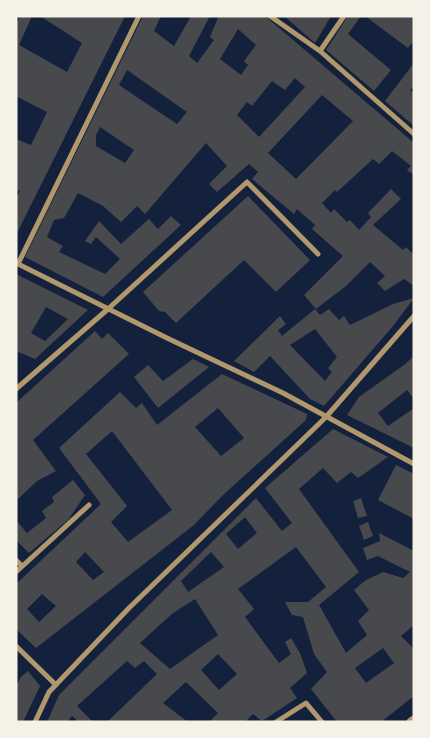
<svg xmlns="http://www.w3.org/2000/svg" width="430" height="738" viewBox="0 0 430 738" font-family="Overpass,sans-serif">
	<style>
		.building { fill: #48494c; fill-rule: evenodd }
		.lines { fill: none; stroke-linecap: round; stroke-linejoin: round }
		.minor { stroke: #b1986c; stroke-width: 5 }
		.tertiary { stroke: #b1986c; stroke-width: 9 }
	</style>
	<rect width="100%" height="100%" fill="#14213d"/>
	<path class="building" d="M20,16h12l-13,29 48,27 15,-29 -42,-27h85l-109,219v-37l4,-7 -4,-1v-51l15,6 16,-33 -31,-16v-71z
		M143,16h18l-7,15 20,15 17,-30h19l-21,40 8,7 17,-23 -4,-3 8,-19 -2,-2h49l149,127v32l-7,-5 4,-4 -19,-15 -13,13 -6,-5 -36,33 -2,-2 -13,13 9,10 3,-4 13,13 3,-2 9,10 12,-13 -3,-4 23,-24 10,10 -28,26 30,25 3,-3 8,8v31l-10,-7 -19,12 -8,-8 8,-7 -15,-14 -24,24 -30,23 -12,-14 39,-39 -31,-27 3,-4 -18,-16 -3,5 -42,-35 6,-7 -9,-8 -32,28 -8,-8 18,-18 -21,-23 -61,71 -8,-8 -16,16 -18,-16 -25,-13 -14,25 -10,2 -7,17 16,9 -4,6 46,22 15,-15 -24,-22 -5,7 -6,-3 14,-20 22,23 28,-25 9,10 13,-13 10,9 -78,72 -78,-40zM238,29l18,16 -12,16 4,4 -7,10 -21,-16zM127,70l60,42 -10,12 -58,-39zM295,78l10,9 -46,50 -22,-22 10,-13 5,4 20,-25 13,9zM322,95l31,26 -57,58 -28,-26zM100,127l34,23 -9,13 -29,-17v-11z
		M284,16h47l-16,27z
		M348,16h13l-13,18 43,36 -17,21 -48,-41z
		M365,16h49v25l-6,7z
		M414,63v24l-4,3 4,4v32l-29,-25z
		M248,196l62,64 -34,32 -32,-32 -68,63 -11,-11 -6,-1 -16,-19z
		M16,274l72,36 -53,49 -19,-8zM46,307l22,12 -23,22 -14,-8z
		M414,298l-21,28 -69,80 -14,-7 -40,-43 -16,16 -20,-11 46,-45 6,8 -8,6 4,6 33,-27 5,6 9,-6 10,11 5,-4 6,9 43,-21zM315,329l22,28 -9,11 4,4 -7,9 -35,-36z
		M95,331l7,8 6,-6 21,21 -96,86 23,31 -19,10 -21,20v-98z
		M414,356v43l-7,-9 -29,23 10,13 26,-18v40l-67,-33 12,-18 45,-32z
		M193,359l16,8 -51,41 -24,-31 14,-12 15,16z
		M222,374l85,40 -1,6 -83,75 -29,30 -158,123 -20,-19v-45l85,-80 -42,-56 61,-56 16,16 6,-5 15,22zM218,408l26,30 -23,18 -26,-29zM112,431l60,79 -44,32 -17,-20 16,-16 -41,-52zM85,552l19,20 -11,8 -17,-18zM42,594l14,12 -17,16 -12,-13z
		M333,429l55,28 -30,21 -7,-6 -14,11 -14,-15 -24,21 60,83 -40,33 27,48 21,-18 -9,-14 11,-11 -15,-20 12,-10 17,-8 20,6 7,-6 -32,-16 -11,4 -4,-12 17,-7 -1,-8 35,18v74l-13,11 13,13v47l-33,26h-44l-26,-33 16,-17 -13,-18 -11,-37 -11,-2 -7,-13h23l18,-15 -30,-40 -58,42 16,20 -9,8 34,46 12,-9 -6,-12 6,-4 9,15 7,20 -17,15 7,10 -35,23 -9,-7 -8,8h-36l9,-9 -32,-31 -23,21 25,19h-81l50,-48 -13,-13 -9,7 -8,-7 -50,45 16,16h-14l-7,-6 -5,6h-20l12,-27 197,-197 26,33 10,-8 -27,-35zM245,517l12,16 -19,16 -12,-15zM211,552l13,15 -36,25 -7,-11zM195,599l23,36 -48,34 -30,-26 33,-30zM383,648l11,15 -28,20 -11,-15zM218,654l19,20 -18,16 -18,-20z
		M396,465l18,9v45l-36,-19z
		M73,480l12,15 -17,25 -39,33 -13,-13v-20l11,13 19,-15 -4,-7 12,-9 -2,-5z
		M361,498l6,18 -9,2 -5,-17z
		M368,522l5,14 -9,4 -5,-14z
		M28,671l12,15 -17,36h-7v-36l5,-9z"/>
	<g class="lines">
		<path class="minor" d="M270,16l50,35 94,83
			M320,51l24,-35
			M16,263l153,76 114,54 131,71
			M18,264l121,-248
			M16,389l92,-80 139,-127 71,72
			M16,560l6,6
			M16,572l73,-67
			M16,646l40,39
			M35,722l14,-30 80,-84 197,-191 88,-101
			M276,722l30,-19 16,19"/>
		<path class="tertiary" d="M411,722l3,-2"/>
	</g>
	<rect width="430" height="738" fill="none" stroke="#f6f1e7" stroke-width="35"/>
</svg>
